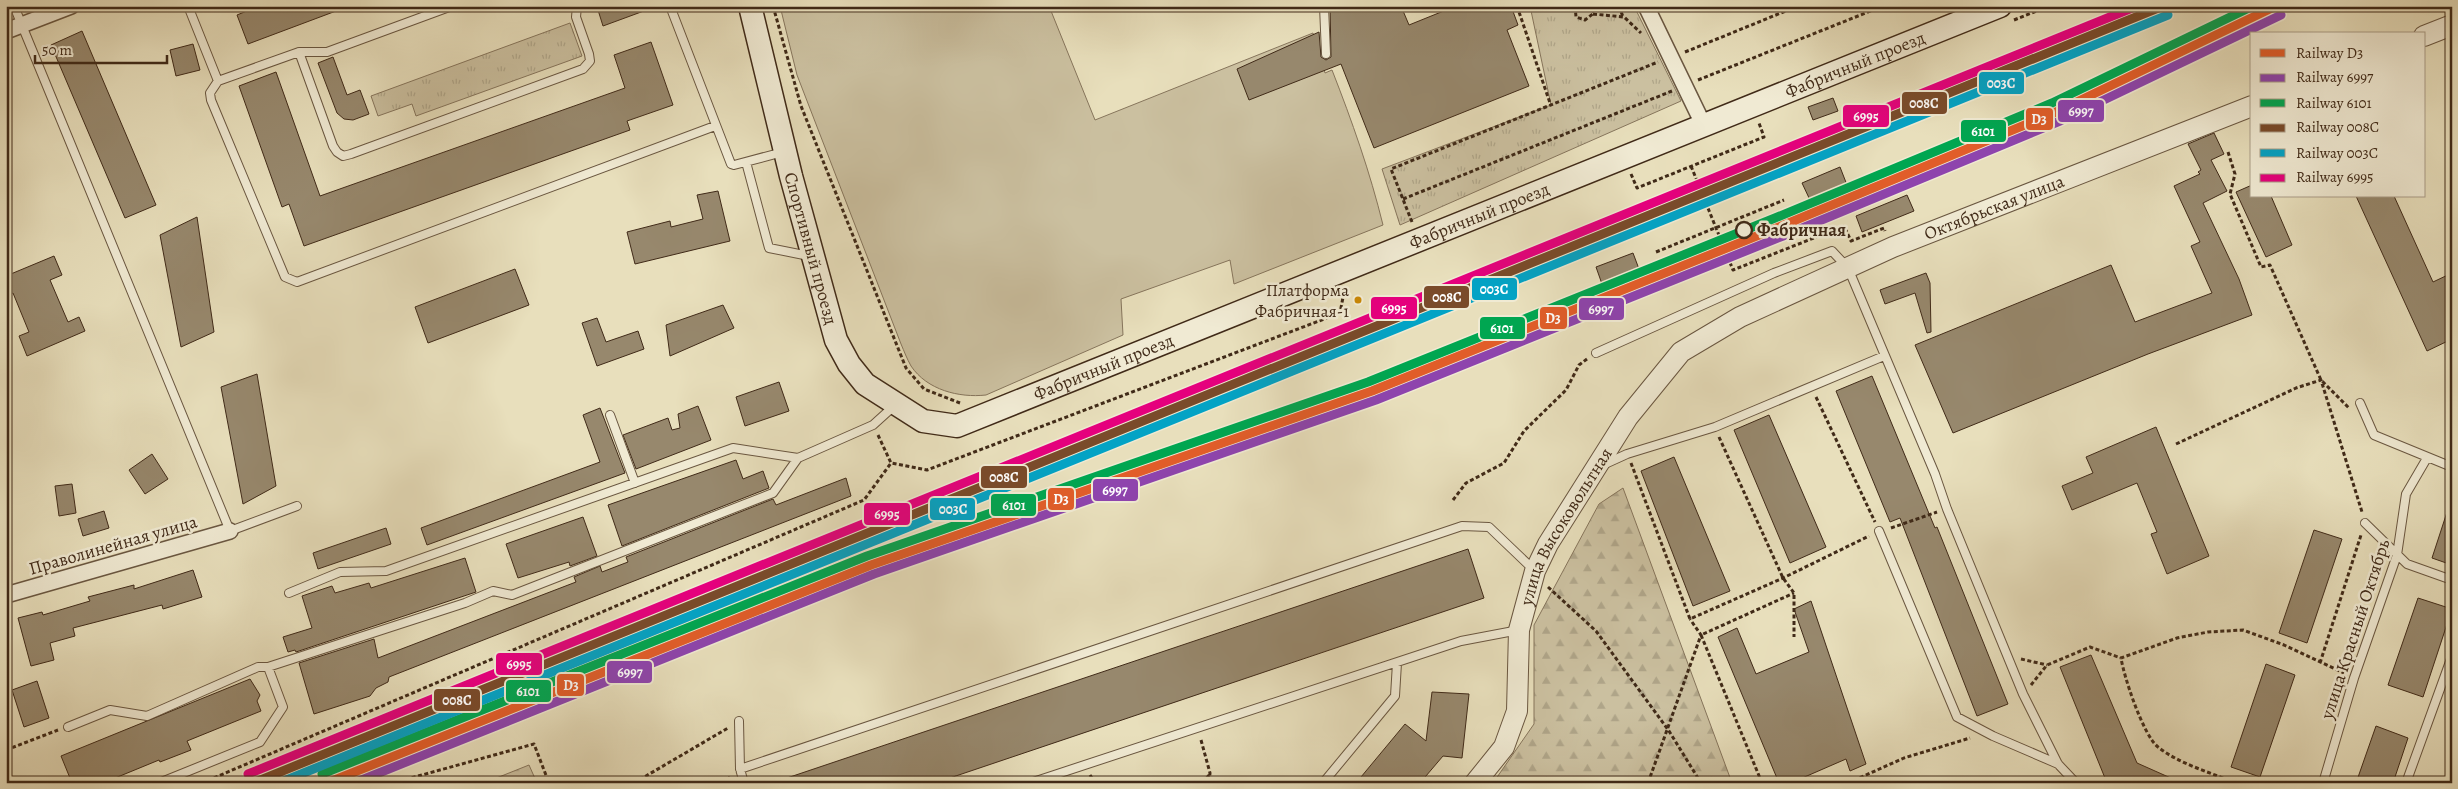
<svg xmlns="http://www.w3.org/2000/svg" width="2458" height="789" viewBox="0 0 2458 789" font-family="Alegreya,serif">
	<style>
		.grass { fill: url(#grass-tufts); stroke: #86755c }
		.forest { fill: url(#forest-firs); stroke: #86755c }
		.pitch { fill: #cbc0a0; stroke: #86755c }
		.building { fill: #97886d; stroke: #402a18 }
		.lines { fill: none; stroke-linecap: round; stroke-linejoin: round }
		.service-casing { stroke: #6a5741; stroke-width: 10 }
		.minor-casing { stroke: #6a5741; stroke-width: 18 }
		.tertiary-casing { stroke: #6a5741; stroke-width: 22 }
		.secondary-casing { stroke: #402a18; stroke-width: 25 }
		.path { stroke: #402a18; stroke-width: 3; stroke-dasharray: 4 2.5; stroke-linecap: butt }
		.service { stroke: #f0ead3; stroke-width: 8 }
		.minor { stroke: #f0ead3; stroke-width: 15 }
		.tertiary { stroke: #f0ead3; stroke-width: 20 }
		.secondary { stroke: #f0ead3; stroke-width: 22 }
		.rail-1-casing { stroke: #f0ead3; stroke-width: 12 }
		.rail-2-casing { stroke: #f0ead3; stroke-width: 12 }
		.rail-3-casing { stroke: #f0ead3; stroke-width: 12 }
		.rail-4-casing { stroke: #f0ead3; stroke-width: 12 }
		.rail-5-casing { stroke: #f0ead3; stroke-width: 12 }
		.rail-6-casing { stroke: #f0ead3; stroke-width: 12 }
		.rail-1 { stroke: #e15d29; stroke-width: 9 }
		.rail-2 { stroke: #8e44ad; stroke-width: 9 }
		.rail-3 { stroke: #00a651; stroke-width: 9 }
		.rail-4 { stroke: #7a4b2a; stroke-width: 9 }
		.rail-5 { stroke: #03a3c5; stroke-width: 9 }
		.rail-6 { stroke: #e5007d; stroke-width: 9 }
		.stop-dot { fill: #f0ead3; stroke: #402a18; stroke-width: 2.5 }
		.bus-dot { fill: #c98706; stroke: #f0ead3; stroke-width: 2 }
		.labels { text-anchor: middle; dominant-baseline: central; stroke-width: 5; stroke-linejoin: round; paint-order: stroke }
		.bus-label { font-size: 17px; fill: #402a18; stroke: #f0ead3; text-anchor: end }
		.street-label { font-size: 18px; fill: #402a18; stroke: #f0ead3 }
		.stop-label { font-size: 18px; font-weight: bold; fill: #402a18; stroke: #f0ead3; text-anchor: start }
		.line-badge { stroke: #f0ead3; stroke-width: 2 }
		.badge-label { font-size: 14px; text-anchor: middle; font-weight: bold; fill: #fff }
	</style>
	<defs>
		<pattern id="grass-tufts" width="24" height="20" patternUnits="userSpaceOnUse" patternTransform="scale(1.25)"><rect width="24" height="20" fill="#cbc0a0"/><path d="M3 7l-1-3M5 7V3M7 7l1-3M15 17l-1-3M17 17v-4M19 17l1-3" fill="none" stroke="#afa589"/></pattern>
		<pattern id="forest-firs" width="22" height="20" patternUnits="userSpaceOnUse" patternTransform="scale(1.25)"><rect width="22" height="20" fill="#cbc0a0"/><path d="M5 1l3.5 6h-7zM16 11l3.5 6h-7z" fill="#afa589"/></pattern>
	</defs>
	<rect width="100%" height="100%" fill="#e8dfbc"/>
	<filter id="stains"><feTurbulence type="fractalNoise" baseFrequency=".004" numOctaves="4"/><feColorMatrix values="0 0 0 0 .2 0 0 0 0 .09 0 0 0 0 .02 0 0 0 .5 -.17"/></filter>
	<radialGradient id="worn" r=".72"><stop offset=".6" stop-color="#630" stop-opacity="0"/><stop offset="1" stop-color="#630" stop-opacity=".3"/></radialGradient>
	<path class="grass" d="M1530,6h104l47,95 -281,124 -18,-56 169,-64z
		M570,23l12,33 -166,60 -4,-12 -34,12 -7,-20z"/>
	<path class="forest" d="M1623,488l109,295h-239l41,-59v-99l65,-121z
		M529,765l8,18h-53z"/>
	<path class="pitch" d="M780,6h269l46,114 218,-87 12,40 7,-3c20,51 38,102 51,155l-149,59 -4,-24 -109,39 2,36 -137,60c-27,3 -59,-5 -75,-29 -4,-7 -7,-15 -10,-22l-104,-269z"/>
	<path class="building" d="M259,6h85v2l-96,36 -11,-29z
		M608,6h44v2l-49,18 -5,-16z
		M1330,6h71l8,19 47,-19h55l7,19 -11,5 22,56 -155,62 -33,-84 -92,36 -12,-31 82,-37 2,25 5,3 5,-3z
		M82,31l74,174 -31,13 -74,-173z
		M651,42l22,63 -46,16 3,9 -326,116 -15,-42 -7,3 -43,-121 37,-14 44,124 305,-108 -11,-33z
		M193,44l7,26 -24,6 -6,-26z
		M333,57l14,38 13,-5 9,24 -16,6 -9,-1 -7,-6 -19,-50z
		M1833,98l5,13 -25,9 -5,-13z
		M2214,133l10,21 -13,6 16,31 -24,12 36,76 13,36 -104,39 -195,79 -38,-88 196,-80 24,57 77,-29 -21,-47 9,-4 -26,-56 26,-12 -2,-2 3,-2 -13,-26z
		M1840,167l7,18 -37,15 -8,-17z
		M2252,185v11h19l21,49 -26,12 -30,-65z
		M718,191l12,50 -95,23 -8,-32 43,-11 1,6 32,-8 -6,-24z
		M1907,195l7,16 -52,21 -6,-16z
		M2356,196h38l39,86 19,-9v66l-25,12z
		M197,217l17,115 -33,15 -21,-112z
		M1633,253l6,16 -37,15 -6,-17z
		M54,256l8,19 -12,5 18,42 11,-5 6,14 -58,25 -8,-20 10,-4 -16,-39 -7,3v-20z
		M515,269l14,36 -101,38 -13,-36z
		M1926,273l4,10 1,49 -4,1 -12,-40 -30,11 -5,-14z
		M723,305l11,23 -64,28 -4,-31z
		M597,318l9,24 32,-11 6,18 -47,17 -15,-43z
		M257,374l19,112 -33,18 -22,-117z
		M1872,376l63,152 2,-1 71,177 -31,12 -77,-198 -10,4 -54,-131z
		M779,382l10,29 -44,15 -9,-29z
		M698,406l13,34 -75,29 -13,-34 45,-17 4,12 8,-2 -2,-14z
		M600,408l25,65 -198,72 -6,-17 179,-66 -17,-47z
		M1769,415l57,132 -36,16 -56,-133z
		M2156,427l53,129 -42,18 -16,-40 6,-2 -20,-49 -65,27 -10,-24 31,-13 -7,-16z
		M152,454l16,25 -23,15 -16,-24z
		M1674,457l56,134 -37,15 -52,-135z
		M736,460l7,19 20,-8 6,17 -147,58 -14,-41z
		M846,478l5,18 -462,181 -1,5 -12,6 -6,8 -56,18 -15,-51 75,-24 4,19 198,-76 -2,-5 26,-11 2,6 26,-10 -2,-5 147,-58 3,6z
		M72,484l4,29 -17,3 -4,-30z
		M2449,506l3,1v58l-20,-7z
		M104,511l5,17 -26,8 -5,-17z
		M583,517l14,39 -27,10 -1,-4 -51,16 -12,-34z
		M386,528l5,16 -73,25 -5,-16z
		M2314,530l28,9 -35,104 -28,-10z
		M1468,549l16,49 -549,185h-154v-3z
		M465,558l11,34 -180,60 -1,-2 -7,2 -5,-15 29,-9 -10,-32 30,-10 3,7 34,-10 2,5z
		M193,570l9,27 -39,12 -1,-4 -89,23 2,8 -25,7 4,17 -23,6 -13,-48 24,-6 1,3 47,-14 -2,-4 46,-12v4z
		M2418,598l34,11 -29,88 -35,-12z
		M1811,601l55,163 -16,7 -4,-12 -46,20 2,4h-23l-61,-146 19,-9 19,46 53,-22 -15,-43z
		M2091,655l46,108 45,20h-75l-47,-116z
		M2266,664l29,11 -35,102 -29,-10z
		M250,679l10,16 -3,6 4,10 -74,30 4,9 -31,12 -1,-2 -56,23h-31l-11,-27z
		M37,681l12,37 -25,9 -12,-37z
		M1432,692l37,2 -7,64 -19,-2 -23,27h-64l49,-59 21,17z
		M2376,726l32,12 -15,45h-37z"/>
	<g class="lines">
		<defs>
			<path id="service" d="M14,6l216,525 67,-25
				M188,6l30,75
				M577,6l-1,11 13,37 1,7 -7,8 -232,85 -8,2 -6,-4 -4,-6 -34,-94 -81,29 -8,12 1,7 74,177 12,5 418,-156
				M670,6l61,158 3,1 49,-13
				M1324,6l2,48
				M299,52h28l125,-46
				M746,162l23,86 40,8
				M1596,353l178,-80 58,-22 16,17 87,206 12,35 76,185 35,70 18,19
				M2360,403l14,32 78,32
				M610,415l25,68
				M1605,464l22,-10 88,-27 169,-71
				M2365,523l42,41 45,16
				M1879,531l78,186 36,19 65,28
				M289,593l51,-21 46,-1 347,-123 65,10
				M739,721l1,48
				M68,727l42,-17 37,6 111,-49h10l197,-64 28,-12 19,4 261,-102 25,-35 75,-33 21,-19
				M159,783l101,-41 23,-35 -15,-40
				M744,783l-4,-14 722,-243 27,1 45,43
				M1030,783l431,-142 58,-11
				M1323,783l72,-87 2,-33
				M2323,783l31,-105 43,-123 9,-61 21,-36
				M2406,783l46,-127"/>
			<path id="minor" d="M1646,6l58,120
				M6,31l65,-25
				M6,595l224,-64"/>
			<g id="tertiary">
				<path d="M2424,36l28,-11"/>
				<path id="s1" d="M1475,783l29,-36 13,-36 2,-81 16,-59 13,-27 80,-127 53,-65 59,-35 153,-70 359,-141"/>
			</g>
			<g id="secondary">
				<path id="s2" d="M750,6l41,170 45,164 13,24 16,20 58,37 34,5 1043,-420"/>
			</g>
		</defs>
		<use href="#service" class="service-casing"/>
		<use href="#minor" class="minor-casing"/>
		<use href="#tertiary" class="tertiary-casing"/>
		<use href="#secondary" class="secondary-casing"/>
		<path class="path" d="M773,6l28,100 105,262 18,21 36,14
			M1517,6l34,100
			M1575,6l1,11 9,3 9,-7 -3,-7
			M1619,6l4,11
			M1593,14l31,3 17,16
			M2014,20l35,-14
			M1685,52l113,-46
			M1698,80l185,-74
			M2228,152l7,22 -5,20 31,73 9,-2 51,115 28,28
			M1691,166l42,104 111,-44 7,15 33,-13 1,3
			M1631,174l6,14 127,-51 -5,-14
			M1403,199l269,-108
			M1412,222l-21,-53 267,-107
			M1656,252l128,-52
			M1816,397l59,125
			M878,435l13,28 36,7 413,-157 4,-21
			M1719,437l64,141 11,15v44
			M2176,444l120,-56 25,-8 41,132
			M1631,463l59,156 93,-41 86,-42
			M1453,500l13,-17 38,-20 20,-32 42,-41 13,-25 8,-6
			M1891,528l46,-16
			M1548,587l48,44 73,100 32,52
			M2021,659l26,6
			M2320,663l41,-128
			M2031,685l16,-20 43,-18 31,11
			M1201,740l9,33 -1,10
			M6,750l52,-20
			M1090,775l5,8
			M202,783l662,-283 27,-37
			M393,783l141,-39 15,39
			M634,783l94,-55
			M724,783l6,-6
			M1202,783l8,-9
			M1648,783l53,-148 -11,-16
			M1762,783l-61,-148 93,-42
			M1848,783l56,-25 66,-20
			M2235,783c-25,-11 -56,-19 -77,-36 -15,-12 -34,-70 -37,-89l56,-20 31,-6 35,-2 41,15 60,28"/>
		<use href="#service" class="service"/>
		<use href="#minor" class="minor"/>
		<use href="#tertiary" class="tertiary"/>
		<use href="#secondary" class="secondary"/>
		<defs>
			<path id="rail-1" d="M327,783l544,-218 501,-174 407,-164 277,-115 220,-106"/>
			<path id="rail-2" d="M354,783l520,-209 502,-174 407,-164 277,-115 221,-106"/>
			<path id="rail-3" d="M322,774l545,-218 501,-174 407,-164 277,-115 201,-97"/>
			<path id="rail-4" d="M253,783l1910,-777"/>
			<path id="rail-5" d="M279,783l1889,-768"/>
			<path id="rail-6" d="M248,774l1889,-768"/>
		</defs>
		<use href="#rail-1" class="rail-1-casing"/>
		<use href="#rail-2" class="rail-2-casing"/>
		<use href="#rail-3" class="rail-3-casing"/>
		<use href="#rail-4" class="rail-4-casing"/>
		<use href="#rail-5" class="rail-5-casing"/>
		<use href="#rail-6" class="rail-6-casing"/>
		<use href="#rail-1" class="rail-1"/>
		<use href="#rail-2" class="rail-2"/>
		<use href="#rail-3" class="rail-3"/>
		<use href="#rail-4" class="rail-4"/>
		<use href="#rail-5" class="rail-5"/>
		<use href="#rail-6" class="rail-6"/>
	</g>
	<circle class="stop-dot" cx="1744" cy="230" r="8"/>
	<circle class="bus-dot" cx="1358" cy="300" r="4.5"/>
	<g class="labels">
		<g class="bus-label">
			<text x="1349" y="290">Платформа<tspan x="1349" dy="21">Фабричная-1</tspan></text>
		</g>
		<g class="street-label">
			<text stroke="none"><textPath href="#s2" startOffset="1469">Фабричный проезд</textPath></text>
			<text stroke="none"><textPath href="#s1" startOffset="836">Октябрьская улица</textPath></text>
			<text stroke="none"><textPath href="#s2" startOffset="1064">Фабричный проезд</textPath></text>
			<text stroke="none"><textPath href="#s2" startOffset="250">Спортивный проезд</textPath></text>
			<text stroke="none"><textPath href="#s2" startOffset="659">Фабричный проезд</textPath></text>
			<text stroke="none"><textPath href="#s1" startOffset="280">улица Высоковольтная</textPath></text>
			<text transform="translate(113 545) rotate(-16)">Праволинейная улица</text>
			<text transform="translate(2355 629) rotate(-72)">улица Красный Октябрь</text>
		</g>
		<g class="stop-label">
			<text x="1757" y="230">Фабричная</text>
		</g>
	</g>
	<g class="line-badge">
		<rect x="1978" y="71" width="47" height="24" rx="5" fill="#03a3c5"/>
		<rect x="1901" y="91" width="47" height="24" rx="5" fill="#7a4b2a"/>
		<rect x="2057" y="99" width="48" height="24" rx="5" fill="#8e44ad"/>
		<rect x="1842" y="104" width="48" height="24" rx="5" fill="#e5007d"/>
		<rect x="2025" y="107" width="29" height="24" rx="5" fill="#e15d29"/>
		<rect x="1960" y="119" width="47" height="24" rx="5" fill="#00a651"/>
		<rect x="1471" y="277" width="47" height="24" rx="5" fill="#03a3c5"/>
		<rect x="1423" y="285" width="47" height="24" rx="5" fill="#7a4b2a"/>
		<rect x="1370" y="296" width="48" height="24" rx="5" fill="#e5007d"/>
		<rect x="1578" y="297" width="47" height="24" rx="5" fill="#8e44ad"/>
		<rect x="1539" y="306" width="29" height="24" rx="5" fill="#e15d29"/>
		<rect x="1479" y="316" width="47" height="24" rx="5" fill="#00a651"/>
		<rect x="980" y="465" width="48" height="24" rx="5" fill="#7a4b2a"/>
		<rect x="1092" y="478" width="47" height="24" rx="5" fill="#8e44ad"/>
		<rect x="1047" y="487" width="28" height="24" rx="5" fill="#e15d29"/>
		<rect x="990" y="493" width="47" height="24" rx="5" fill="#00a651"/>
		<rect x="929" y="497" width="47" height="24" rx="5" fill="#03a3c5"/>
		<rect x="863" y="502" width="48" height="24" rx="5" fill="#e5007d"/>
		<rect x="495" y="652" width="48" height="24" rx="5" fill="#e5007d"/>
		<rect x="606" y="660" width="47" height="24" rx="5" fill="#8e44ad"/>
		<rect x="556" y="673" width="29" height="24" rx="5" fill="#e15d29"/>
		<rect x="505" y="679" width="47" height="24" rx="5" fill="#00a651"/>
		<rect x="433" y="688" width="48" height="24" rx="5" fill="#7a4b2a"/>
	</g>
	<g class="badge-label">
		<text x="2001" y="88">003С</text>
		<text x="1924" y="108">008С</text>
		<text x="2081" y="116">6997</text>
		<text x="1866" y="121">6995</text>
		<text x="2039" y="124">D3</text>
		<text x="1983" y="136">6101</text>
		<text x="1494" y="294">003С</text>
		<text x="1447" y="302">008С</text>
		<text x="1394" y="313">6995</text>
		<text x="1601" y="314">6997</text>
		<text x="1553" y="323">D3</text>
		<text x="1502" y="333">6101</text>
		<text x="1004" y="482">008С</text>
		<text x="1115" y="495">6997</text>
		<text x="1061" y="504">D3</text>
		<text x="1014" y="510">6101</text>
		<text x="953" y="514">003С</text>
		<text x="887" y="519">6995</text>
		<text x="519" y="669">6995</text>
		<text x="630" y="677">6997</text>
		<text x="571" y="690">D3</text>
		<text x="528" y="696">6101</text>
		<text x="457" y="705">008С</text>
	</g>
	<rect width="2458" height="789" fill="none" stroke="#e8dfbc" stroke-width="25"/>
	<rect x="8" y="8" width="2443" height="774" fill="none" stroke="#402a18" stroke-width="2.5"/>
	<rect x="12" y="12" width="2433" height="764" fill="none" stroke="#402a18"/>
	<rect x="2250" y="32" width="175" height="165" fill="#f0ead3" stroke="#aa9d88"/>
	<rect x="2260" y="49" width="25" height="8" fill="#e15d29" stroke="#aa9d88"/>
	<text x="2296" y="58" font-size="15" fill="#402a18">Railway D3</text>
	<rect x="2260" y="74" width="25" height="8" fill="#8e44ad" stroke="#aa9d88"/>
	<text x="2296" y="82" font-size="15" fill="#402a18">Railway 6997</text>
	<rect x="2260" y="99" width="25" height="8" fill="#00a651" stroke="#aa9d88"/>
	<text x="2296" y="108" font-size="15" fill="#402a18">Railway 6101</text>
	<rect x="2260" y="124" width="25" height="8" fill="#7a4b2a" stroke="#aa9d88"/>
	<text x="2296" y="132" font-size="15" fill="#402a18">Railway 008С</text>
	<rect x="2260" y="149" width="25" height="8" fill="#03a3c5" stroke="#aa9d88"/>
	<text x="2296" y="158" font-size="15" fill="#402a18">Railway 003С</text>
	<rect x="2260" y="174" width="25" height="8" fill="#e5007d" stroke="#aa9d88"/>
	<text x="2296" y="182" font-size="15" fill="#402a18">Railway 6995</text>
	<path d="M35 55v8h132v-8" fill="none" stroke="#402a18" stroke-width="2.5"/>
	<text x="42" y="55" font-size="15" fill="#402a18" stroke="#f0ead3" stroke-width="4" paint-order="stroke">50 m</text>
	<rect width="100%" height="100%" filter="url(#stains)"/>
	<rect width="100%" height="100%" fill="url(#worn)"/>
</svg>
